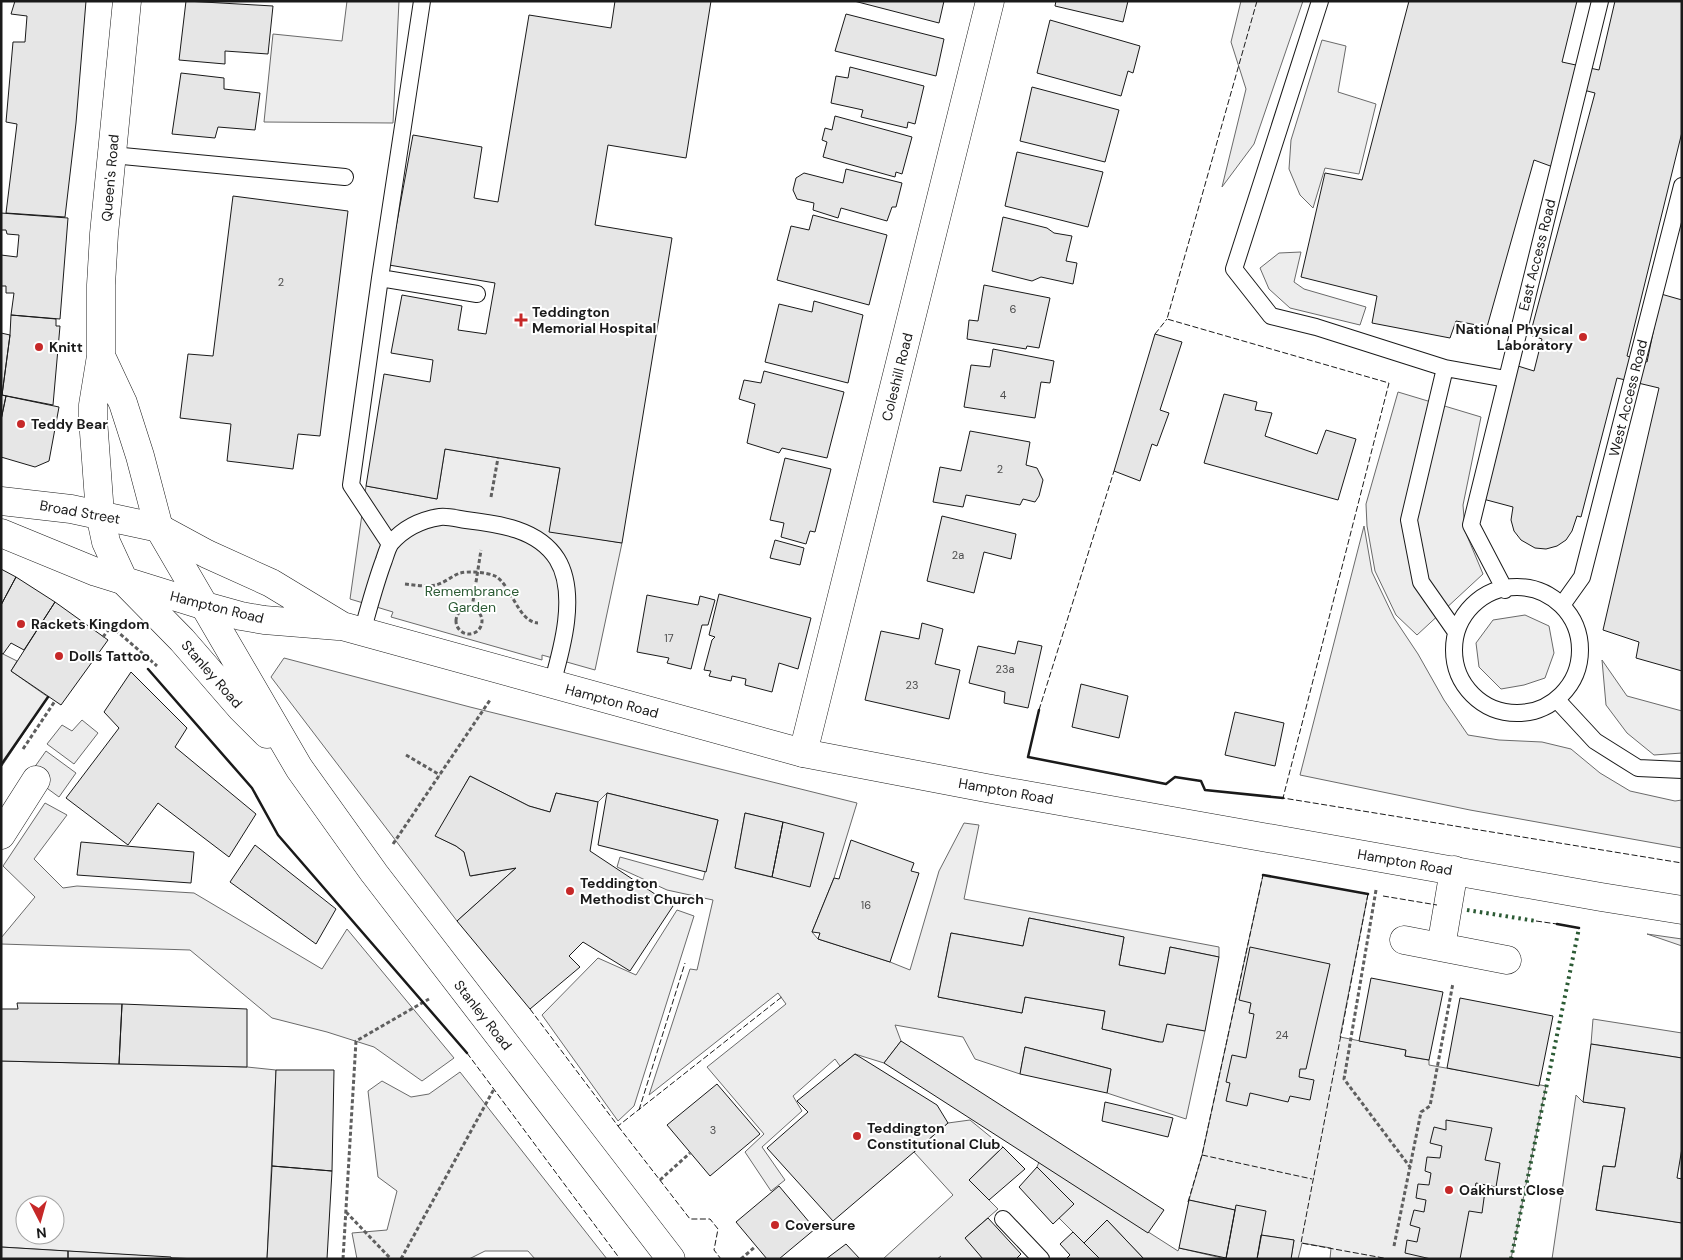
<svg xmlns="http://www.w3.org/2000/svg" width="1683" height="1260" viewBox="0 0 1683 1260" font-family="'DM Sans',sans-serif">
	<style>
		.built { fill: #ededed; stroke: #6a6a6a; fill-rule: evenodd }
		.building { fill: #e6e6e6; stroke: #1a1a1a }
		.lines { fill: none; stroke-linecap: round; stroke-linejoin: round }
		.service-casing { stroke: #1a1a1a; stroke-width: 18 }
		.minor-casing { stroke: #1a1a1a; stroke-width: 29 }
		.secondary-casing { stroke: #1a1a1a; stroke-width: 29 }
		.primary-casing { stroke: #1a1a1a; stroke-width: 29 }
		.path { stroke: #5f5f5f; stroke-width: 3; stroke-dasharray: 4 2.5; stroke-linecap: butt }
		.service { stroke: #fff; stroke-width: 16 }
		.minor { stroke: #fff; stroke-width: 28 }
		.secondary { stroke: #fff; stroke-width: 28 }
		.primary { stroke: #fff; stroke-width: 28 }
		.hedge { stroke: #2b5a34; stroke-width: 4; stroke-dasharray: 2.5 4; stroke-linecap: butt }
		.fence { stroke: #1a1a1a; stroke-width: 1; stroke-dasharray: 6 2.5; stroke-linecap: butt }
		.wall { stroke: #1a1a1a; stroke-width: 2.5 }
		.poi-dot { fill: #c62828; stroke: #fff; stroke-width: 2 }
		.labels { text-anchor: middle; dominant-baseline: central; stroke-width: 4; stroke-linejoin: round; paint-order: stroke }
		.number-label { font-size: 11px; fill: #4d4d4d }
		.street-label { font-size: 14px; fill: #1a1a1a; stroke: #fff }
		.poi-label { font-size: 14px; font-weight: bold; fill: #1a1a1a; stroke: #fff; text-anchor: start }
		.park-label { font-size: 14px; fill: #2b5a34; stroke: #fff }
	</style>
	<rect width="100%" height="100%" fill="#fff"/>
	<path class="built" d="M347,1h52l-6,122 -129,-1 9,-88 69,7z
		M1241,1h62l-49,143 -32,43 24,-98 -15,-47z
		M1322,40l24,6 -8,46 38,12 -17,70 -34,-6 -12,40 -13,-13 -11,-26 2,-29z
		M1301,252l-7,30 10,7 62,18 -6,18 -70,-17 -21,-19 -9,-21 19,-15z
		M1398,392l83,25 -18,88 2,26 18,43 -66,61 -21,-20 -21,-44 -8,-45 -1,-22z
		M445,449l115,19 -10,63 72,12 -27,127 -53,-15v5l-151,-43 2,-5 -43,-13 16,-113 71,13z
		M1364,526l8,46 22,46 24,36 26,46 24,35 31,5 43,2 29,7 29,24 30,18 45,10 7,-1v48l-212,-38 -170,-35z
		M1525,615l24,11 5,27 -9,25 -21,7 -23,4 -22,-22 -3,-24 17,-23z
		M1,653l16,8 -6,10 37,26 -46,69z
		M284,658l186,49 387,96 -23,75 -22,54 6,7 72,23 20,8 29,-99 25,-48 15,2 -15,74 255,48v10l-49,-10 -5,27 -46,-9 5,-28 -95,-19 -6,28 -72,-13 -13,64 84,16 3,-16 80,14 -3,18 57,13 8,-18 38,7 -19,88 -79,-26 4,-24 -86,-22 -5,27 -45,-15 -12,-22 -68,-12 6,16 -17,22 -29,-9 -15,12 -5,-7 -42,37 9,15 -40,36 23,33 -14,11 -26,-39 19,-18 -57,-67 79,-63 -8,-11 -129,102 41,-126 7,1 16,-70 -46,-10 -50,-23 3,-10 83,23 15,-60 -111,-27 -9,9 -42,-9 -6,19 -21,-6 -59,-30 -34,60 20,10 8,6 7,24 45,-8 -59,53 -186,-244zM745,813l37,9 -11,55 -36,-9z
		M1602,660l25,36 55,15v42l-28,2 -27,-22 -21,-28z
		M82,720l16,13 -24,31 -27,-20 15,-19 10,6z
		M46,751l30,22 -17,24 -30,-22z
		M45,803l22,12 -33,44 29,29 14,-2 117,7 128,76 25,-40 107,129 -32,23 -48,-34 -47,-15 -55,-14 -82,-68 -189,-6v-6l34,-41 -32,-31z
		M1263,875l105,19 -28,143 66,13 -1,6 24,4v5l117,21 -35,173h-181l1,-11 -29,-5 -4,16h-7l3,-19 -33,-5 -26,-25 -46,-10 13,-45z
		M677,910l17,6 -60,190 -16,15 -76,-106 56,-57 38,17z
		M1647,934l35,5v7z
		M1593,1019l89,14v25l-91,-14z
		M1,1061l246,6 29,3 -9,189h-72l-194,-12zM25,1205h30v30h-30z
		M460,1072l147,187h-72l-7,-8h-43l-16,8h-112l-5,-26 35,-3 10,-39 -19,-14 -10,-86 14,-10 29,16 18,-3z
		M1576,1095l7,7 42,6 -10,59 -12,-1 -7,44 86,13v36h-130z
		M970,1120l33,27 -34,33 29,29 -32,28 17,22h-45l3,-3 -4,3h-54l70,-64 -39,-43 34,-29z
		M1039,1162l139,89 1,-3 47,11h-82l-37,-39 -23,23 -25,-25 14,-14 -36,-37z"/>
	<path class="building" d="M15,1h71l-10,122 -11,94 -59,-4 11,-89 -11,-2 7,-80h12l2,-26 -16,-2z
		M186,1l87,5 -5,48 -43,-3v13l-46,-4z
		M615,1h96l-25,157 -78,-13 -13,80 77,13 -50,305 -73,-11 11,-64 -115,-19 -8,50 -71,-13 18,-112 46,8 3,-22 -42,-7 11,-58 60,11 -4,24 28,4 9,-51 -106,-18 24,-130 69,12 -8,51 24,4 31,-187 82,13z
		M854,1h90l-5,22z
		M1056,1h72l-5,21 -68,-16z
		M1409,1h168l-15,61 37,8 16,-69h67v131l-55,224 20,6 14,-68 21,6v371l-46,-13 3,-16 -36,-12 56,-242 -42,-10 -36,139 -4,-1 -5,15 -6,9 -9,6 -11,3 -11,-1 -14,-8 -7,-9 -3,-11 2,-13 -30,-8 35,-133 16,5 8,-32 -12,-4 65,-242 -23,-6 -19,80 -19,-7 -47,167 -31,-6 -6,17 -78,-15 5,-27 -76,-19 24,-104 37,7z
		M846,14l98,25 -8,37 -101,-25z
		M1050,20l90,26 -7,27 -5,-2 -7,25 -84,-23z
		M850,67l74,19 -9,38 -7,-2 -1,6 -46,-11 2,-7 -32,-7 5,-27 12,2z
		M181,73l43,5v11l36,4 -5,37 -37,-3 -3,11 -43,-4z
		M1032,87l87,23 -14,52 -85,-21z
		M835,116l77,21 -10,37 -6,-2 -1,5 -72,-20 4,-15 -5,-2 3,-12 7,2z
		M1017,152l86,20 -15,55 -83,-21z
		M846,169l56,14 -6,24h-4l-5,14 -46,-13 -3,10 -25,-8 1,-7 -17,-4 -4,-9 3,-12 8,-5 39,10z
		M233,196l115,15 -28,225 -22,-2 -5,35 -66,-8 4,-37 -51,-6 8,-64 25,2z
		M1,213l67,5 -8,101 -49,-4 3,-22h-8v-7h-5v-31l16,2 2,-22 -12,-1 -1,-4h-5z
		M813,215l74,20 -18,70 -92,-25 14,-54 18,4z
		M1003,217l44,11 7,5 18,3 -6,25 11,2 -4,21 -32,-7 -9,4 -40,-10z
		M984,285l66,13 -11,50 -12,-2 -1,3 -59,-10 2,-19 9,1z
		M814,301l49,14 -15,68 -83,-21 14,-58 33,8z
		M11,315l45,4v7h4l-7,79 -51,-10 8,-60z
		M1,333l9,2 -8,60 4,1 -5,24z
		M1155,334l27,8 -22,68 9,3 -12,33 -5,-2 -12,37 -26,-10z
		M993,349l61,12 -4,22 -9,-1 -6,36 -71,-11 7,-42 19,2z
		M764,371l80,21 -17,66 -45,-10 -3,5 -32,-10 8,-39 -16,-5 5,-19 17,3z
		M1224,394l33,8 -2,8 17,3 -7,23 52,18 9,-24 30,9 -18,61 -134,-37z
		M6,396l53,11 -10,54 -14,6 -34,-10v-37z
		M970,431l60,11 -4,23 11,3 6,12 -4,16 -4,6 -12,-3 -3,6 -54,-10 -3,12 -30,-5 7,-35 21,4z
		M785,458l46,11 -16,63 -5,-1 -4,13 -25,-7 3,-14 -14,-3z
		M942,516l74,18 -5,25 -27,-7 -10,41 -47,-12z
		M775,540l29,8 -4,17 -30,-7z
		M1,569l15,8 -15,28z
		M16,577l39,25 -31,48 -13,-7 -8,11 -2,-1v-48z
		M719,594l92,24 -13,51 -19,-6 -7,29 -27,-7 1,-6 -14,-3 -1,5 -22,-5 2,-5 -7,-1 8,-30 3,-3 -6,-2z
		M647,595l51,10 2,-9 15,4 -7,25h-6l-11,44 -24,-6 2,-5 -32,-6z
		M55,602l53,38 -47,65 -50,-34z
		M922,623l21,6 -8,35 25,6 -11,49 -84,-19 16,-69 38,8z
		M1018,641l24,5 -14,62 -24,-5 1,-11 -36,-9 9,-37 37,8z
		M131,672l56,56 -12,19 81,67 -27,43 -71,-54 -30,42 -62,-47 53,-70 -15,-16z
		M1081,684l47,12 -9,42 -47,-11z
		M1235,712l49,11 -9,43 -50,-11z
		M470,776l59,30 21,6 6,-19 42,9 -8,49 83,55 -43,65 -47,-29 -14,14 11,11 -50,42 -73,-88 59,-53 -46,8 -6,-24 -8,-6 -21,-10z
		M607,793l111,27 -12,52 -108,-27z
		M745,813l38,9 -11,55 -37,-9z
		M783,822l41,11 -14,54 -38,-10z
		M851,840l63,23 -3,8 8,2 -29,89 -72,-23 2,-6 -8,-1 22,-54 5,1z
		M81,842l113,10 -3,31 -114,-8z
		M255,845l81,64 -20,35 -86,-62z
		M1029,918l95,19 -5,28 46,9 5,-27 49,10 -14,74 -38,-7 -4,18h-3l-58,-13 3,-18 -80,-14 -3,16 -84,-16 13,-64 72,13z
		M1250,947l80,17 -24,105h-6l-1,8 15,3 -4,20 -20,-4 -2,6 -38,-9 -3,13 -21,-5 4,-18 -4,-1 6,-27 14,3 8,-44 -5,-1 2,-10 -12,-3z
		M1371,978l72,14 -14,68 -24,-4 1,-6 -47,-9z
		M1460,998l93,18 -14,70 -92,-18z
		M17,1003l105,1 -3,60 -118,-3v-52h17z
		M122,1004l125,5v58l-128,-3z
		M901,1041l263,169 -16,23 -264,-170z
		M1591,1044l91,14v90l-5,30 5,1v44l-86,-13 7,-44 12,1 10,-59 -42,-6z
		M1025,1047l86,22 -4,24 -87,-19z
		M855,1054l82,51 11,18 -115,98 -66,-73 41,-36 -11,-11z
		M276,1070h58l-2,101 -60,-5z
		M717,1084l43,50 -50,42 -43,-51z
		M1105,1102l68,16 -5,19 -66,-16z
		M1446,1120l46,8 -7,32 15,3 -4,24 -20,-4 -1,5 10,3 -3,22 -13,-2 -9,48h-29l-26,-6 2,-13 10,2 3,-14 -10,-3 4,-15 10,2 2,-12 -10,-2 2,-14 11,1 2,-12 -6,-2 2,-14 13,1 2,-12 -12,-3 4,-16 12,3z
		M1003,1147l22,22 -36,31 -20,-20z
		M272,1166l60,5 -5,88h-60z
		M1037,1167l37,37 -21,20 -34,-37z
		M779,1186l36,43 -36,30h-12l-31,-37z
		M1189,1200l46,10 -9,48 -47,-10z
		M1236,1205l30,6 -9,48h-31z
		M988,1218l33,36 -5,5h-33l-18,-21z
		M1107,1220l37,39h-44l-16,-16z
		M1073,1232l27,27h-34l4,-4 -10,-11z
		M1261,1235l33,5 -3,19h-34z
		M846,1244l14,15h-34z
		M1,1247l67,4v8h-67z
		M68,1251l103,6v2h-103z"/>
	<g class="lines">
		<defs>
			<path id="service" d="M1320,1l-86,268 37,47 45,11 129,41 61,11
				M112,155l233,22
				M380,278l97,16
				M1445,368l-36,152 12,62 35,50
				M390,544l-39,-59 29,-207 42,-277
				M1454 650a63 63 0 1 1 126 0a63 63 0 1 1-126 0Z
				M1505,590l-34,-65 129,-524
				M1562,605l20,-28 100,-391
				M362,632c7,-24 13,-48 22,-72 2,-6 4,-13 7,-17 13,-15 30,-23 49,-26 8,-1 18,2 26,3 33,4 72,9 91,39 21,34 5,90 -5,125
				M1557,700l38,41 43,27 44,2
				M1003,1219l38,40"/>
			<path id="minor" d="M803,753l187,-752
				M1,835l35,-55
				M1404,940l103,20
				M1441,947l13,-77"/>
			<path id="secondary" d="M127,1l-23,233 -3,51v71l-8,49v14l7,95 6,28 18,39 58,59 59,68 26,26
				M101,356l22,47 17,53 19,72 140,240 75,105 297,386"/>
			<path id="primary" d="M1,501l70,8 88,19 48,26 64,29 71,43 461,127 183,35 615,109 81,13
				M1,533l95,39 109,34 36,10 23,4 74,6"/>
		</defs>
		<use href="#service" class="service-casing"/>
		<use href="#minor" class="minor-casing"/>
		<use href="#secondary" class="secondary-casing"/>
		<use href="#primary" class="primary-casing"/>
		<path class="path" d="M491,497l7,-39
			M405,584c10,1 21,3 31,1 8,-2 16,-9 24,-12 9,-2 26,-1 35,3 16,8 23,46 43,47
			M472,608l9,-58
			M456 621a13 13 0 1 1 26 0a13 13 0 1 1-26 0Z
			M103,637l8,-11 46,40
			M23,749l32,-48
			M406,755l34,20
			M393,844l97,-144
			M1376,890l-32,189 66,88
			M660,1180l30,-27
			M346,1212l45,47
			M1394,1246l27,-134 9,-6 23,-123
			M343,1259l13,-218 73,-42
			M401,1259l93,-170
			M741,1259l15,-13"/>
		<use href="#service" class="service"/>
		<use href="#minor" class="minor"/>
		<use href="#secondary" class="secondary"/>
		<use href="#primary" class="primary"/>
		<path class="hedge" d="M1467,910l69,11
			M1511,1259l68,-331"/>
		<path class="fence" d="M1257,1l-90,318 222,64 -106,415 399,65
			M1155,334l12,-15
			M1039,710l75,-239
			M1368,894l-67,349 88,16
			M1383,896l54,9
			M1536,921l21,3
			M530,1009l88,117 165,-130
			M467,1053l153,206
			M639,1110l46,-147
			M618,1126l72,93h20l8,10 -4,21 7,9
			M1202,1155l110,24
			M1188,1202l14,-47 61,-280"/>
		<path class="wall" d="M148,669l104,119 26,47 189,218
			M1039,710l-11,47 138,27 9,-7 26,4 4,9 78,8
			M1,765l47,-68
			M1263,875l105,19
			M1557,924l22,4"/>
	</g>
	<g class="poi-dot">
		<path d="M518.5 312.5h5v5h5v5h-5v5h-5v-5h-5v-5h5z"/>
		<circle cx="1583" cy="337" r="5"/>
		<circle cx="39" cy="347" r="5"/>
		<circle cx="21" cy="424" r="5"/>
		<circle cx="21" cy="624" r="5"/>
		<circle cx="59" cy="656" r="5"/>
		<circle cx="570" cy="891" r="5"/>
		<circle cx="857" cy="1136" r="5"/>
		<circle cx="1449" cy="1190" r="5"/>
		<circle cx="775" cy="1225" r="5"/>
	</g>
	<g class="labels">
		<g class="number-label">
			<text x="281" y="282">2</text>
			<text x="1013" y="309">6</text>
			<text x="1003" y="395">4</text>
			<text x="1000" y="469">2</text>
			<text x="958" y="555">2a</text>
			<text x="669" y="638">17</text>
			<text x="1005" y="669">23a</text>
			<text x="912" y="685">23</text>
			<text x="866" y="905">16</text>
			<text x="1282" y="1035">24</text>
			<text x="713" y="1130">3</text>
		</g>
		<g class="street-label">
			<text transform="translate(110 178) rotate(-85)">Queen's Road</text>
			<text transform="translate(1537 255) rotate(-76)">East Access Road</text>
			<text transform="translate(897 377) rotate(-76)">Coleshill Road</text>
			<text transform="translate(1628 398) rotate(-76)">West Access Road</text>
			<text transform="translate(80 512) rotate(10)">Broad Street</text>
			<text transform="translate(217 607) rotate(14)">Hampton Road</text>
			<text transform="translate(212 674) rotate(49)">Stanley Road</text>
			<text transform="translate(612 701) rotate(15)">Hampton Road</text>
			<text transform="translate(1006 791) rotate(10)">Hampton Road</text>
			<text transform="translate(1405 862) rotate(10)">Hampton Road</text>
			<text transform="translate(483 1015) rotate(52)">Stanley Road</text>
		</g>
		<g class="poi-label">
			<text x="532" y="312">Teddington<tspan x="532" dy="16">Memorial Hospital</tspan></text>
			<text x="1573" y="329" text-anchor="end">National Physical<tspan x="1573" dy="16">Laboratory</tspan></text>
			<text x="49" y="347">Knitt</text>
			<text x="31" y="424">Teddy Bear</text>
			<text x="31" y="624">Rackets Kingdom</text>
			<text x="69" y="656">Dolls Tattoo</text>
			<text x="580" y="883">Teddington<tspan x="580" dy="16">Methodist Church</tspan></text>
			<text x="867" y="1128">Teddington<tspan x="867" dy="16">Constitutional Club</tspan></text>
			<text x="1459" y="1190">Oakhurst Close</text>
			<text x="785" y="1225">Coversure</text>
		</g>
		<g class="park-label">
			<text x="472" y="591">Remembrance<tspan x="472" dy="16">Garden</tspan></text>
		</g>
	</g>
	<rect width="1683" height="1260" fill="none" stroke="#1a1a1a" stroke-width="5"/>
	<g transform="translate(40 1220) rotate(174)"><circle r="24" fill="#ffffff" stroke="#a3a3a3"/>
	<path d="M0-4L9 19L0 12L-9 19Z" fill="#c62828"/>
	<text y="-8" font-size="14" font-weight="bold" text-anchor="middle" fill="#1a1a1a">N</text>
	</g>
</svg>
